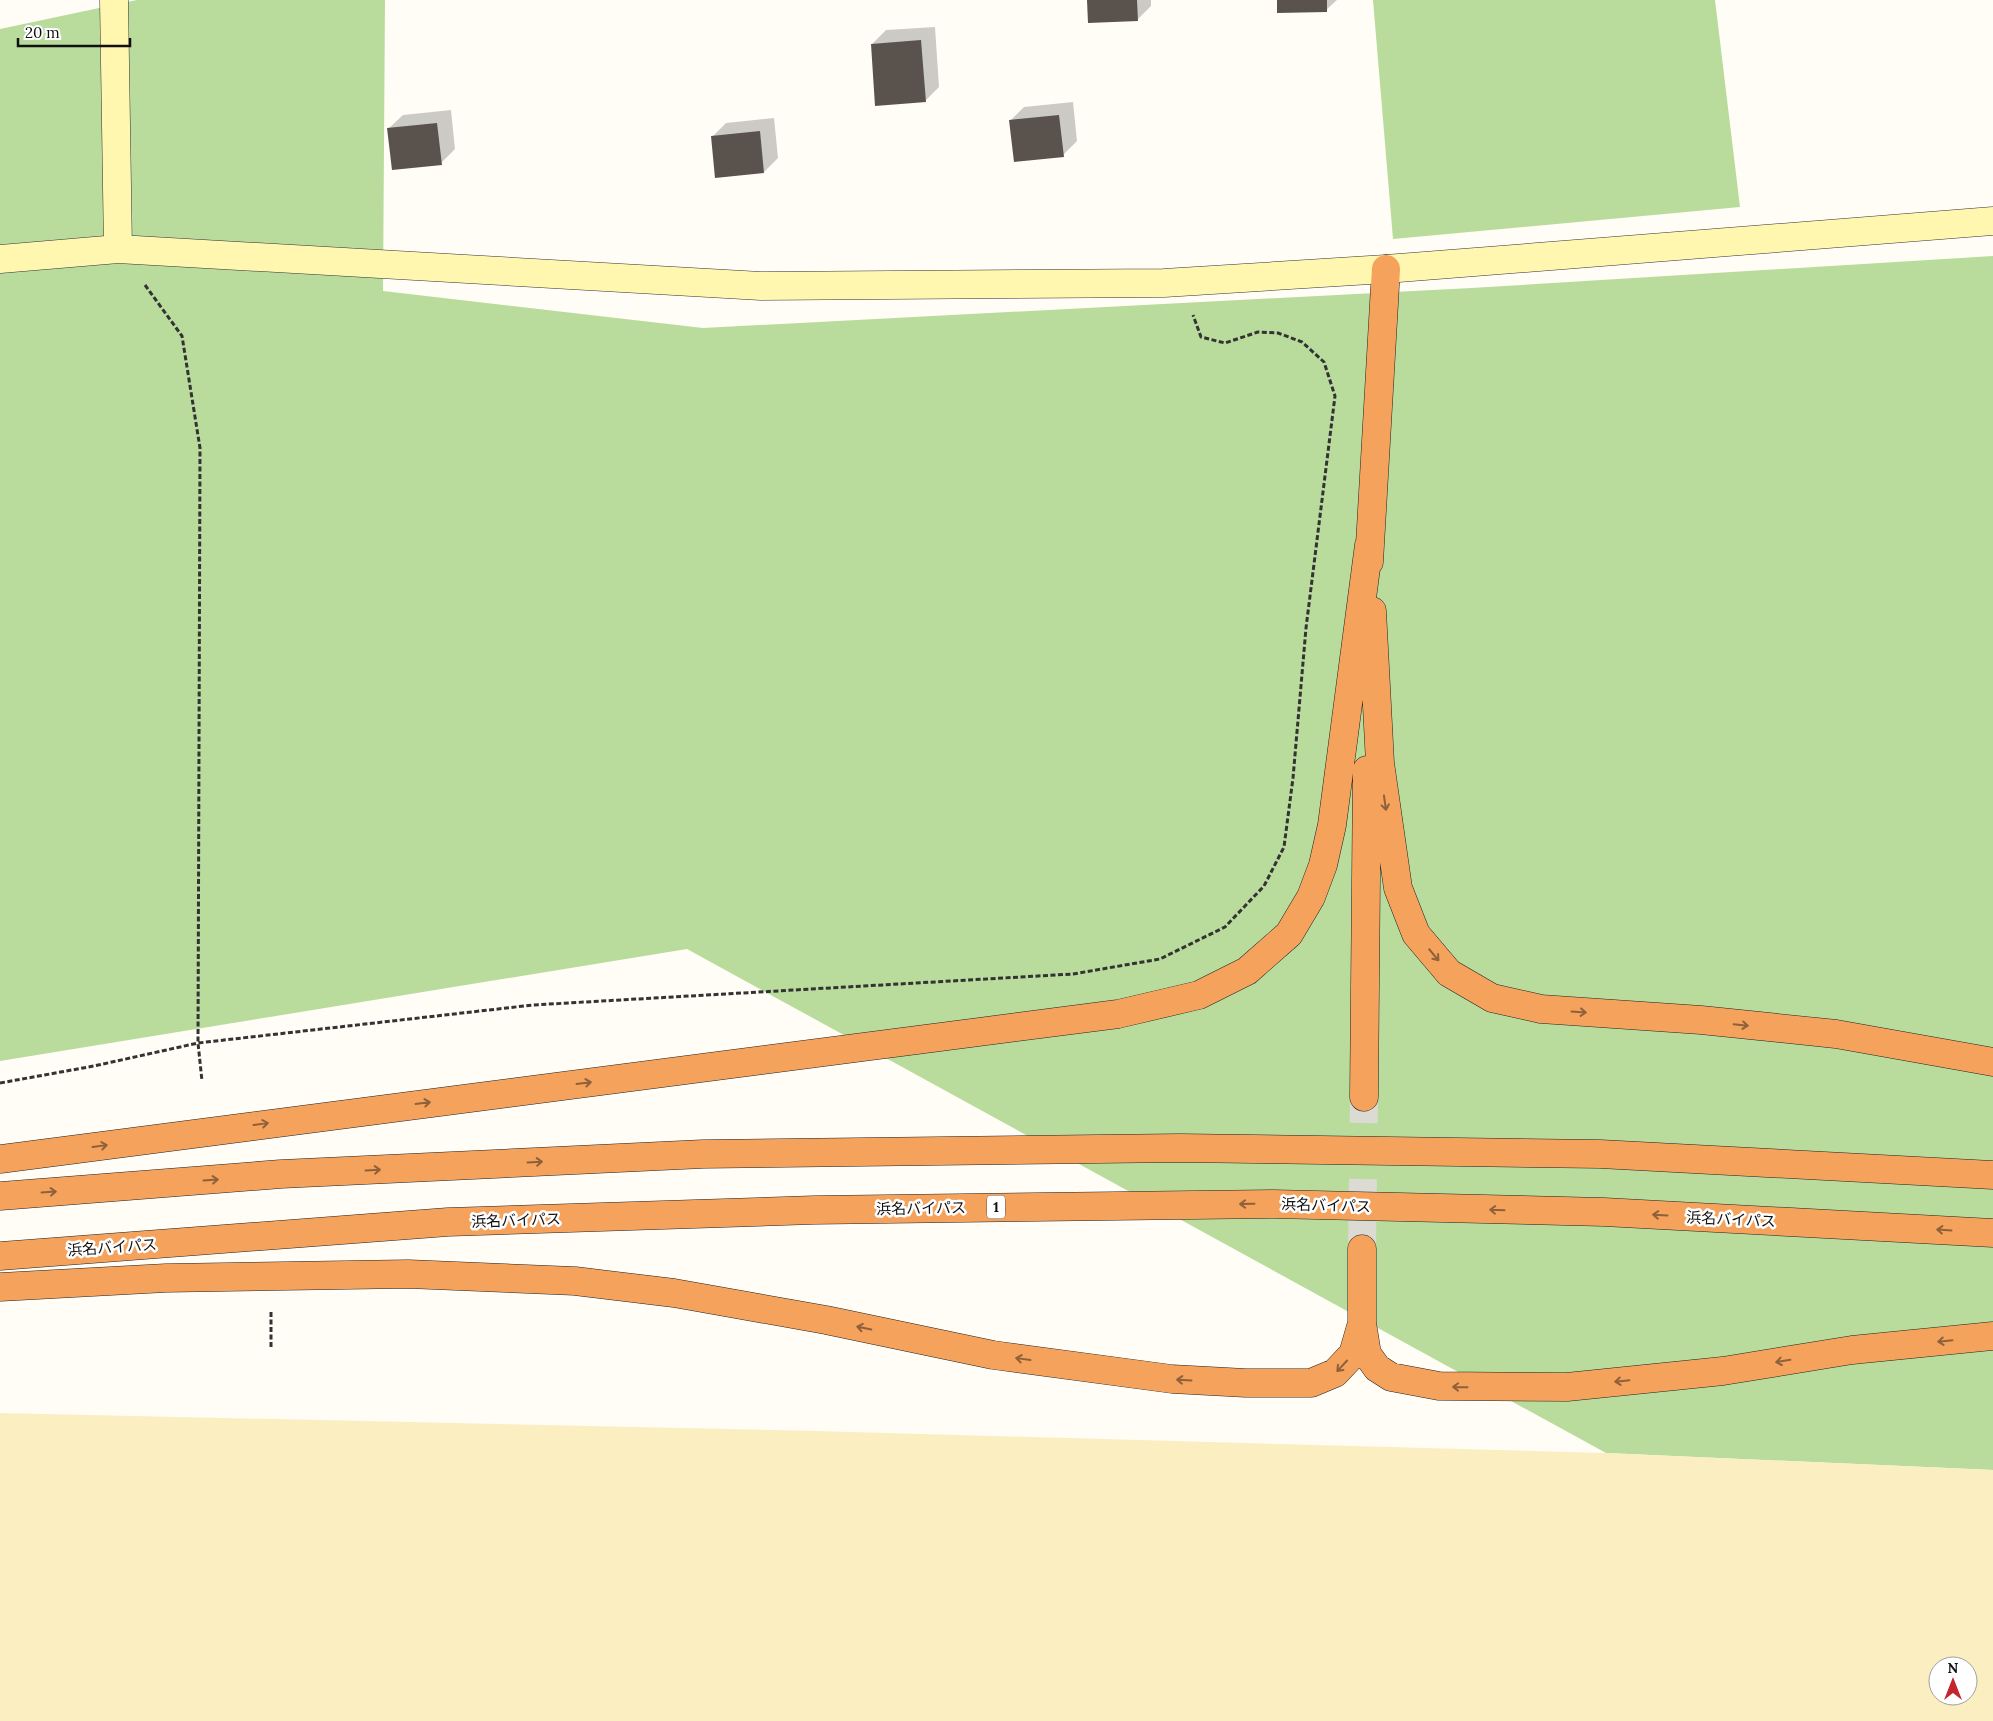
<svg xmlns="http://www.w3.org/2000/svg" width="1993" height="1721" viewBox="0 0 1993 1721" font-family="Lora,'Noto Sans JP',serif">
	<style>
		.forest { fill: #b9dc9c }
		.sand { fill: #fbeec1; fill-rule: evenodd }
		.shadow { fill: #0003 }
		.building { fill: #5a524d }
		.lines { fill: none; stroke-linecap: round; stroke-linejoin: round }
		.highway-tunnel { stroke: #dbdad3; stroke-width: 28; stroke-dasharray: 28 14; stroke-linecap: butt }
		.secondary-casing { stroke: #333; stroke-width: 29 }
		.highway-casing { stroke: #222; stroke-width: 29 }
		.path { stroke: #333; stroke-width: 3; stroke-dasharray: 5 2.5; stroke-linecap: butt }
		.secondary { stroke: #fff6b0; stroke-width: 28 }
		.highway { stroke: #f5a25d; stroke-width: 28 }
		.oneway { stroke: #8e613b }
		.labels { text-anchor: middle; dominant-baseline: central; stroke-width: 5; stroke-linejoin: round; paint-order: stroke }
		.shield { fill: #fff; stroke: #585858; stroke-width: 1 }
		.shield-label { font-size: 14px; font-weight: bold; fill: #111 }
		.street-label { font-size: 15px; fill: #111; stroke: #fff }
	</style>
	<rect width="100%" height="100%" fill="#fffdf5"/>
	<path class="forest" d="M137,0h248l-2,291 320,37 768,-40 522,-32v1214l-387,-17 -919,-504 -687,112v-1032z
		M1373,0h342l25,207 -347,32z"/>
	<path class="sand" d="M0,1413l816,18 790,22 387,17v251h-1993zM1938,1666h30v30h-30z"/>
	<path class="shadow" d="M1088,0h63v6l-14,14z
		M1278,0h59l-11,10z
		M935,27l4,60 -14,14 -53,-57 14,-14z
		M1073,102l4,39 -14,14 -53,-34 14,-14z
		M451,110l4,39 -14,14 -53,-34 15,-14z
		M774,118l4,40 -14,14 -48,4 -4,-39 14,-14z"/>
	<path class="building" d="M1087,0h50l1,21 -50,2z
		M1277,0h50v12l-50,1z
		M921,40l5,62 -51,4 -4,-62z
		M1059,115l5,42 -50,5 -5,-42z
		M437,123l5,42 -50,5 -5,-42z
		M760,131l4,42 -49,5 -4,-42z"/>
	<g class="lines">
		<path class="highway-tunnel" d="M1362,1249l2,-152"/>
		<defs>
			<path id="secondary" d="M114,0l4,249
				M0,259l118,-10 643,37 403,-3 222,-14 607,-48"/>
			<path id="highway" d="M1369,562l17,-293
				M1372,611l8,152 18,125 18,46 33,39 43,25 49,11 160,11 135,14 157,28
				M1364,1097l3,-327
				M0,1159l1118,-145 81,-19 48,-24 42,-37 22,-37 12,-32 9,-40 37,-280
				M0,1196l281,-22 422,-20 477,-6 420,6 393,21
				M1362,1249v74l5,31 10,14 14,9 48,9 128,1 156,-16 129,-21 141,-14
				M0,1256l448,-34 366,-12 459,-6 331,8 389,21
				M0,1287l166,-9 242,-4 167,7 99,12 152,27 167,35 179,24 74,4h65l24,-10 18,-19 9,-31"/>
		</defs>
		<use href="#secondary" class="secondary-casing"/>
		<use href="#highway" class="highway-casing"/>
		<path class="path" d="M145,285l37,51 18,112 -2,595 4,38
			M0,1083l94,-17 104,-23 335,-38 540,-31 87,-15 65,-32 39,-41 20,-39 9,-69 13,-150 29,-232 -11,-34 -22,-20 -24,-9 -20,-1 -33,11 -24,-6 -8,-22
			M271,1347v-37"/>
		<use href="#secondary" class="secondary"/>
		<use href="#highway" class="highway"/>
	</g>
	<defs><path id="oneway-shaft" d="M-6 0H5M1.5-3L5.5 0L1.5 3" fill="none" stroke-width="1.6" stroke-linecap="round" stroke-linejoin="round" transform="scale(1.25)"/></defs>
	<g class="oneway">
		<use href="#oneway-shaft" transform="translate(1385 803) rotate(82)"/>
		<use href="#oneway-shaft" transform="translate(1434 955) rotate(50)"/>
		<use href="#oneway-shaft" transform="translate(1579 1012) rotate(4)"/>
		<use href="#oneway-shaft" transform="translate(1741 1025) rotate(6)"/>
		<use href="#oneway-shaft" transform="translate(584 1083) rotate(-7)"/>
		<use href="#oneway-shaft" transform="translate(423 1103) rotate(-7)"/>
		<use href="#oneway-shaft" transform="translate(261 1124) rotate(-8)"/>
		<use href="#oneway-shaft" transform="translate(100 1146) rotate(-8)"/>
		<use href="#oneway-shaft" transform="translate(535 1162) rotate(-3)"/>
		<use href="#oneway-shaft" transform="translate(373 1170) rotate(-3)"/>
		<use href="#oneway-shaft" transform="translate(211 1180) rotate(-4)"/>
		<use href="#oneway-shaft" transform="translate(49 1192) rotate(-4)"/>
		<use href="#oneway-shaft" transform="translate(1247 1204) rotate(179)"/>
		<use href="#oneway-shaft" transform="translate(1497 1210) rotate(-178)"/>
		<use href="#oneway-shaft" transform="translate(1660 1215) rotate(-177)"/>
		<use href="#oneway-shaft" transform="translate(1944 1230) rotate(-176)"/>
		<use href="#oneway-shaft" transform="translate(864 1328) rotate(-168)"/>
		<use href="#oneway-shaft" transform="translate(1945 1341) rotate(174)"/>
		<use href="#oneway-shaft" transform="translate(1023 1359) rotate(-172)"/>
		<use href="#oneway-shaft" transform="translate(1783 1361) rotate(171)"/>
		<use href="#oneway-shaft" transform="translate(1342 1366) rotate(133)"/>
		<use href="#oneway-shaft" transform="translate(1184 1380) rotate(-177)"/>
		<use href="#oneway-shaft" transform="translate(1622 1381) rotate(174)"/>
		<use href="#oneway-shaft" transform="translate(1460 1387) rotate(-179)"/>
	</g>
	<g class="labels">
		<rect class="shield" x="987" y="1195.5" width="18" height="23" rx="4"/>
		<g class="shield-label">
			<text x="996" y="1207">1</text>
		</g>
		<g class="street-label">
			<text transform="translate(1326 1205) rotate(2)">浜名バイパス</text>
			<text transform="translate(921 1208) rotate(-1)">浜名バイパス</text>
			<text transform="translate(1731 1219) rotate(3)">浜名バイパス</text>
			<text transform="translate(516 1220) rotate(-2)">浜名バイパス</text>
			<text transform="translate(112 1247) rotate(-4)">浜名バイパス</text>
		</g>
	</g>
	<g transform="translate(1953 1681)"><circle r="24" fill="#ffffff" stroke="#a0a0a0"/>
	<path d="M0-4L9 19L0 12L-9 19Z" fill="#c4262e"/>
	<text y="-8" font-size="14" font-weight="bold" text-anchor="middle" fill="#111111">N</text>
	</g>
	<path d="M18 38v8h112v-8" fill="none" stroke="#111111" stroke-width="2.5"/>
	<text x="25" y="38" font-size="15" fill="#111111" stroke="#ffffff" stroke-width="4" paint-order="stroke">20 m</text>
</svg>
